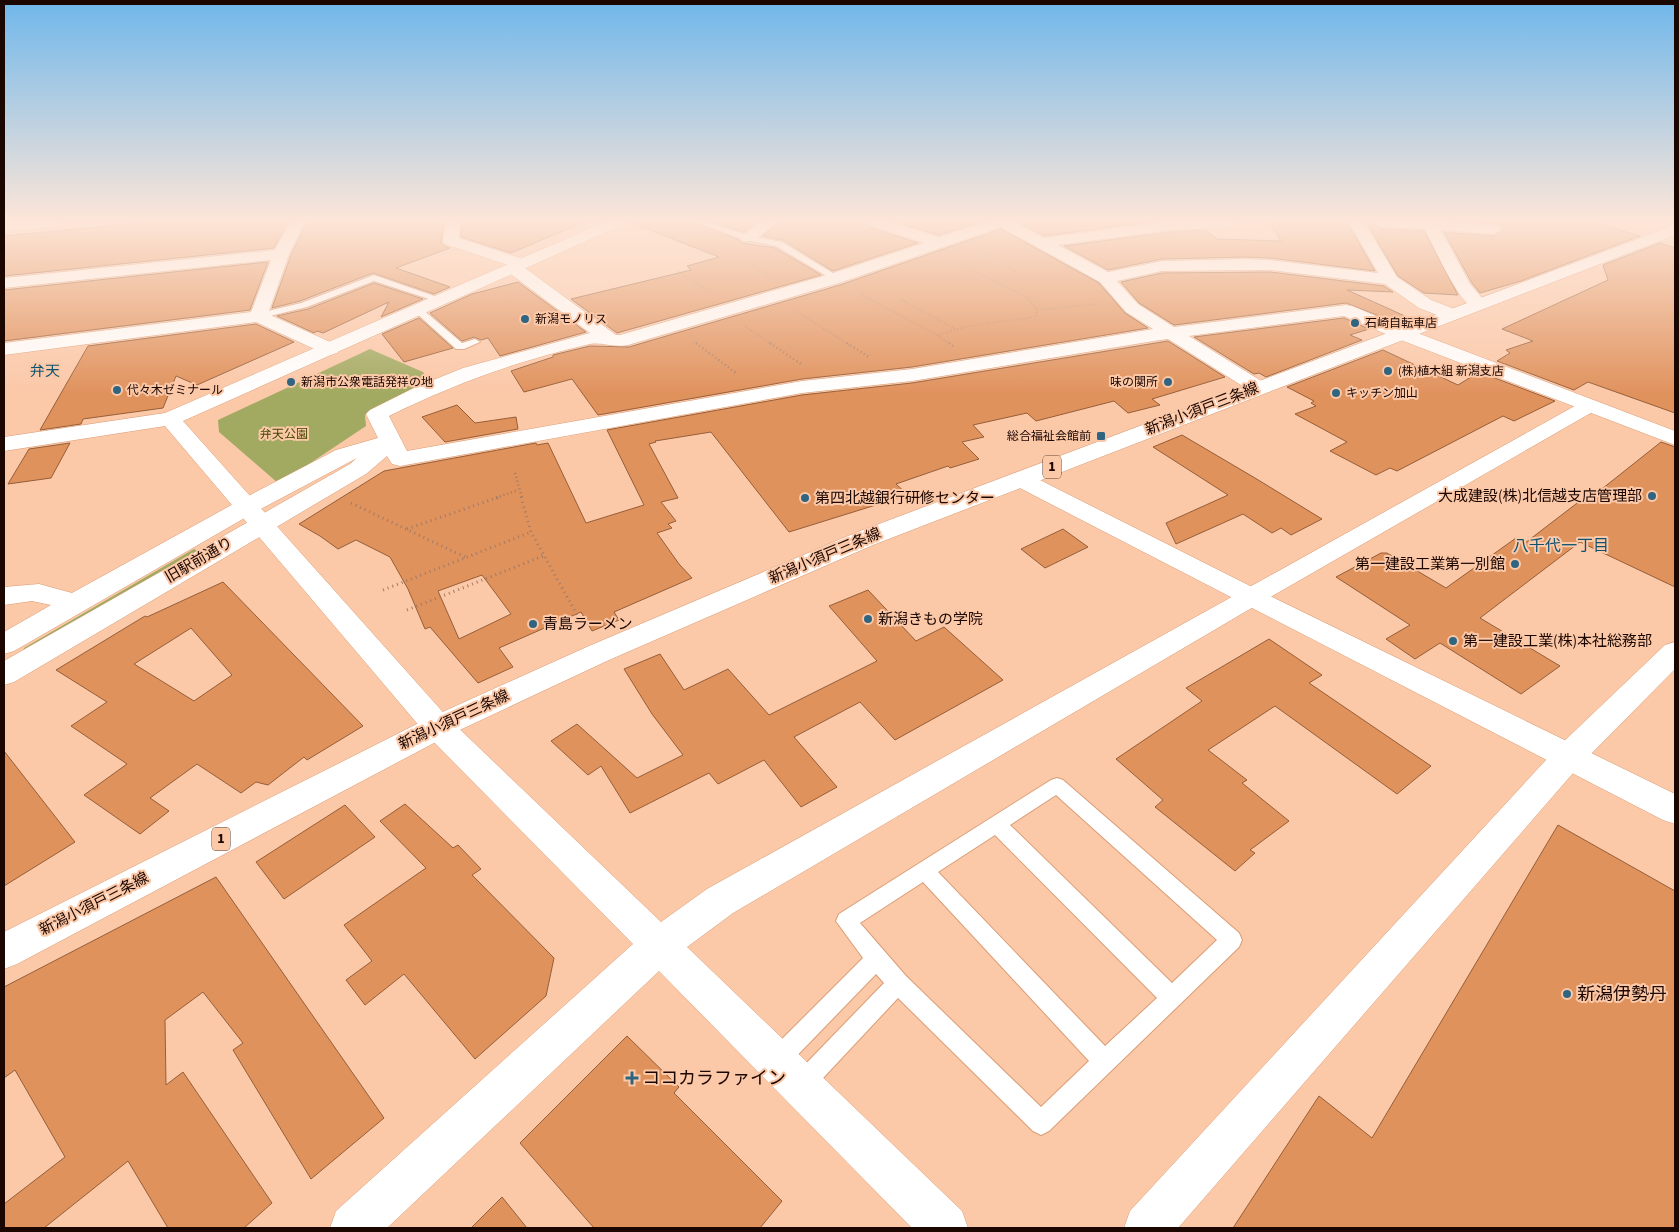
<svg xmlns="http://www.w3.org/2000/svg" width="1679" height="1232" viewBox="0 0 1679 1232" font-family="'Source Sans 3','Noto Sans JP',sans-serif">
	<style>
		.green { fill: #a2aa61 }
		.building { fill: #e0925d; stroke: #965e38; fill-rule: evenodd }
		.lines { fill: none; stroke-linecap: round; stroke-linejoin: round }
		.service-casing { stroke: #da9d75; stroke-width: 2 }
		.minor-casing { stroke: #da9d75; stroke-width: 1 }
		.tertiary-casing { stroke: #da9d75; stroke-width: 1 }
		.primary-casing { stroke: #da9d75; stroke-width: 1 }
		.path-far2 { stroke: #a17a65; stroke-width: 2; stroke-dasharray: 0.5 2.5; stroke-linecap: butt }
		.path-far1 { stroke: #a17a65; stroke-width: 2.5; stroke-dasharray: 1 3; stroke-linecap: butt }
		.path { stroke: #a17a65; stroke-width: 3; stroke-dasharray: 1 4; stroke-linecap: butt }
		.service { fill: #fff; fill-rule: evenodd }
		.minor { fill: #fff; fill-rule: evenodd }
		.tertiary { fill: #fff; fill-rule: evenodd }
		.primary { fill: #fff; fill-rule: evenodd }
		.poi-dot { fill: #306581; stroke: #fbc8a8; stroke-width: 2 }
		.labels { text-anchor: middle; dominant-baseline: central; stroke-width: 4; stroke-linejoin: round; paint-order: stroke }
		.far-poi-label { font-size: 12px; fill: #1b0600; stroke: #fbc8a8; text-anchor: start }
		.far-park-label { font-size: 12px; fill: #444900; stroke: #fbc8a8 }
		.shield { fill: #fbc8a8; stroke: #5e4032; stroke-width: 1 }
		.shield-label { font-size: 14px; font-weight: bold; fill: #1b0600 }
		.far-quarter-label { font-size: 15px; fill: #0e5270; stroke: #fbc8a8 }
		.street-label { font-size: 15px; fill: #1b0600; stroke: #fbc8a8 }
		.poi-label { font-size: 15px; fill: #1b0600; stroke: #fbc8a8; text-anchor: start }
		.neighbourhood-label { font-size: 16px; fill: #0e5270; stroke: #fbc8a8 }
		.near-poi-label { font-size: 18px; fill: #1b0600; stroke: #fbc8a8; text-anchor: start }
	</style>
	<rect width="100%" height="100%" fill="#fbc8a8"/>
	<path class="green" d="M370,349l53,23 3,5 -12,11 -49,27 1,11 -87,58 -60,-52 -1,-12z
		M194,549l6,3 -177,99 1,-3z"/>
	<path class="building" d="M150,222h138l-14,26 -270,28v-40z
		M307,222h137l-3,20 3,4 6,2 -54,20 54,19 -16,7 -61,-21 -73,28 -28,7 19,-53z
		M462,222h122l-73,31 -50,-16z
		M633,222h60l46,18 3,3 33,5 46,27 -204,58 -46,-34 120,-29 -4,-4 32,-9 -87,-34z
		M712,222h45l-13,10z
		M779,222h87l3,5 49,16 -85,28 -50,-31 -21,-4z
		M896,222h85l-42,13z
		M1018,222h130l-104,14z
		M1269,222h78l28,49 -105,-13 -26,-1 -82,2 -54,11 -44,-24 106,-14 36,-2 11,9 64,2z
		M1366,222h6l4,4 6,3 42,2 34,64 -34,-2 -26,-17z
		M1470,222h124l46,14 -119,45 -41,12 -8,-10 -28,-51 49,4 6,-3 4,-4 -5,-5z
		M1001,229l98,54 26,30 23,15 -236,39 -110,12 -204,36 -26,-36 -48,13 -13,-21 42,-14v-2l37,-9 39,1 211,-62z
		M1660,243l15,5v165l-87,-31 -14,8 -77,-29 13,-8 -4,-3 27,-9 -31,-12 106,-49 -5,-15z
		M268,262l-18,48 -246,31v-51z
		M1270,272l114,14 9,6 -46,-2 58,26 -13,5 -46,-18 -172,22 -35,-22 -18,-21 41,-9z
		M518,282l68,50 -86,24 -12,-18 -7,2 -7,-3 -12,4 -32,-28 42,-19z
		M374,283l49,16 -42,18 8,-15 -66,31 -6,-2 -3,2 -37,-17 31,-7z
		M419,318l34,30 -49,14 -22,-28z
		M1344,318l25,11 -19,6 12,5 -96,37 -7,-4 -5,1 -60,-37z
		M256,324l38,18 -97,43 -21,-9 -13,32 -80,11 -2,5 -41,6 48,-84z
		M1168,341l57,36 -73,22 8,6 -32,8 -14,-12 -78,20 -9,-8 -54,12 11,12 -22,5 17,17 -29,9 -2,-2 -52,18 12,11 -119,37 -78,-100 -56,9 1,1 -7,2 29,54 -17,4 15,19 -8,3 4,4 -15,5 22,31 13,14 -78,34 5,8 -27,11 -11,-19 -82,36 14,19 -35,16 -48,-56 -5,2 -17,-40 -18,-32 -34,-17 -18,9 -18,-13 -21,-12 85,-53 152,-28 1,2 11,-2 38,80 58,-18 -37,-75 195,-35 110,-12zM482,575l29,39 -52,25 -21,-48z
		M1383,350l75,35 21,-13 76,29 -41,20 -11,-5 -106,55 -7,-3 -14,7 -46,-24 17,-9 -52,-28 21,-8 -5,-3 3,-2 -27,-14z
		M457,405l18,18 41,-6 2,12 -73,13 -23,-25z
		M1182,435l73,43 67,41 -31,16 -10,-7 -9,5 -29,-19 -67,30 -10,-21 62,-28 -75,-48z
		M1661,442l14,5v140l-95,-45 -100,76 80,48 -39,28 -81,-51 -25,16 -29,-20 24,-14 -74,-48 45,-24h6l59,35 70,-50 9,5 64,-49 4,2z
		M70,443l-19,35 -43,6 21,-35z
		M1063,529l25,18 -43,21 -24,-19z
		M223,582l140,144 -56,34 -3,-3 -36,28 -12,-3 -15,11 -44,-29 -47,34 19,13 -29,23 -56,-39 43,-31 -56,-38 36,-24 -51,-32 89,-54 2,1zM191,628l41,47 -38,26 -60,-37z
		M868,590l48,51 28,-14 59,53 -108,60 -35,-38 -66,35 43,50 -36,20 -37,-47 -46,24 -9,-11 -79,40 -29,-47 -13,9 -37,-34 26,-17 60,54 46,-23 -31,-41 -28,-45 36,-15 24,36 44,-21 41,46 108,-54 -48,-55z
		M1269,639l53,36 -13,8 122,83 -34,28 -122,-88 -67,44 39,30 -5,3 47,38 -39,29 5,3 -20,18 -80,-64 8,-7 -47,-41 86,-58 -16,-13z
		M4,751l71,91 -71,44z
		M405,804l48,44 5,-3 23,24 -9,6 82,83 -8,38 -71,63 -71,-85 -39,31 -19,-25 26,-19 -28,-36 82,-57 -46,-47z
		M345,805l30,32 -91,62 -28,-37z
		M1558,825l117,66v337h-442l86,-132 53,42z
		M216,877l168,241 -73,61 -78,-129 10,-7 -40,-51 -38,28 1,65 17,-13 89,131 -28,25h-76l-40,-67 -84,67h-40v-24l61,-47 -50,-87 -11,8v-91z
		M627,1036l52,51 -5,6 108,108 -22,27h-166l-74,-85z
		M502,1197l25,31h-56z"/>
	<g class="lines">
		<defs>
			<path id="service" d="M695,222h12l43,14 32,6 59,36 -2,2h-6l-57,-34 -31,-6z
				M374,275l72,25 -5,3 -3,-1 -64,-21 -67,26 -49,12 -5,-3 2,-2 46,-11z
				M418,307l3,1 41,35 13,-4 5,3 -16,7h-8l-41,-37 -2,-2z
				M1057,778l6,2 176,153 3,7 -3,7 -190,184 -8,4 -8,-4 -135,-133 -89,95 -8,4 -8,-4 -4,-8 4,-8 91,-94 -8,-9 -91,94 -8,3 -8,-3 -3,-8 3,-8 94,-94 -27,-37 3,-7 212,-134zM1056,795l161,145 -45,43 -162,-158zM995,835l162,163 -52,48 -167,-174zM923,882l166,179 -48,46 -135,-131 -46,-53z"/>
			<path id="minor" d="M290,222h15l-16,32 -21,60 69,31 3,4 -3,4 -7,2 -7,-2 -67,-31 -252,33v-12l247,-31 20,-52 -267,28v-10l271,-28z
				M446,222h14l-1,16 70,23 2,3 -6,4 91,67h4l207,-60 97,-32 -54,-18 -2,-3h22l49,15 47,-15h28l30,16 116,-16h78l-2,3 -5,2 -61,3 -112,15 50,27 54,-11 82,-2 26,1 108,13 -29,-51h15l33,55 34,23 26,10 3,4 -3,4 -6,1 -6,-1 -26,-10 -34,-24 -115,-14 -108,1 -45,10 21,23 36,23 172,-22 6,1 55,23 268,102v14l-282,-108 -49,-21 -155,20 77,48 3,4 -3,4 -7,2 -7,-2 -84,-53 -8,1 -248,41 -110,12 -402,73 -8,-2 -5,-8 -21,18 -352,208 -10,3v-24l346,-197 7,-6 -102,54 -241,139 -10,3v-22l47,-27 -19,-4 -28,4v-18l35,-3 33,9 165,-91 99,-52 42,-12 -12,-24 4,-4 46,-23 47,-19 127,-35 -82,-61 -2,-4 2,-3 -63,-21 -2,-3zM1001,227l99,55 26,30 27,17 -241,40 -110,12 -395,70 -18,-35c64,-32 131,-56 201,-72 12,-2 25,4 38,1l211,-62z
				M760,222h17l-23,19h-12l-2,-3z
				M1374,222h77l47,4 3,3 -3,3 -5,2 -52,-4 29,54 17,20 -3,4c-4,1 -8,2 -11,0 -16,-9 -39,-61 -48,-79l-43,-2 -5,-2z
				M1020,472l8,2 232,117 415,203v30l-12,-4 -651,-336 -4,-5 4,-5z"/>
			<path id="tertiary" d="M4,222h56l-3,3 -5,2 -48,4z
				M605,222h20l-3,3 -439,196 266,298 212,203 46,-33 875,-487 7,-2 7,2 3,4 -3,4 -336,193 -527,310 -46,34 275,264 6,17h-56l-253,-257 -272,257h-57l6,-17 297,-267 -206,-209 -262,-309 -161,25v-14l161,-24z
				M1675,642v27l-95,96 -402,463h-54l6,-17 428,-464 107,-102z"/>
			<path id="primary" d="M1675,225v10l-802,310 -264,115 -160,75 -432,229 -13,5v-37l423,-213 162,-73 266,-113z"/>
		</defs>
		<use href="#service" class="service-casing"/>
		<use href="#minor" class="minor-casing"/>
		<use href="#tertiary" class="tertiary-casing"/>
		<use href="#primary" class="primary-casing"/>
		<path class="path-far2" d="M982,252l10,4 26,17
			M952,261l75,36 10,13
			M752,265l17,11
			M678,271l32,21
			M860,294l77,41 14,10
			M902,300l53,29
			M798,312l51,33
			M746,327l26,18
			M937,335l32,-9 67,-9 1,-7 60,-6
			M694,342l4,3"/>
		<path class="path-far1" d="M696,343l40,30
			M770,343l31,21
			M847,343l22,14
			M949,343l4,3
			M515,473l7,25
			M496,498l22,-8"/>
		<path class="path" d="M521,497l10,35 55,99
			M351,503l114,54
			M407,529l92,-32
			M383,590l148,-58
			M407,610l136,-54"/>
		<use href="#service" class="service"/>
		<use href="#minor" class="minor"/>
		<use href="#tertiary" class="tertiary"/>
		<use href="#primary" class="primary"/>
	</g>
	<linearGradient id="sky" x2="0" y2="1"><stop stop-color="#6fb7eb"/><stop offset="0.56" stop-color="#fde6d8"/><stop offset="1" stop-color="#fde6d8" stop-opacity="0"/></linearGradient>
	<rect width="1679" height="394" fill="url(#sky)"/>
	<g class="poi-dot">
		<circle cx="525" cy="319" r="5"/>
		<circle cx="1355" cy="323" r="5"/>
		<circle cx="1388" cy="371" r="5"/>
		<circle cx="291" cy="382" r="5"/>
		<circle cx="1168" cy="382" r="5"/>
		<circle cx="117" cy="390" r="5"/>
		<circle cx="1336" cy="393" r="5"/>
		<rect x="1096" y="431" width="10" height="10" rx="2.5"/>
		<circle cx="1652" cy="496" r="5"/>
		<circle cx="805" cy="498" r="5"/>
		<circle cx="1515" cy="564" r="5"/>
		<circle cx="868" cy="619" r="5"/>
		<circle cx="533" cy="624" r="5"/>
		<circle cx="1453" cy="641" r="5"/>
		<circle cx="1567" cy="994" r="5"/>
		<path d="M629.5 1070.5h5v5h5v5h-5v5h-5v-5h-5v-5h5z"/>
	</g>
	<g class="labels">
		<g class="far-poi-label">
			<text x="535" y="319">新潟モノリス</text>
			<text x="1365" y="323">石崎自転車店</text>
			<text x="1398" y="371">(株)植木組 新潟支店</text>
			<text x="301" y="382">新潟市公衆電話発祥の地</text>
			<text x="1158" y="382" text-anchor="end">味の関所</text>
			<text x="127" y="390">代々木ゼミナール</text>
			<text x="1346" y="393">キッチン加山</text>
			<text x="1091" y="436" text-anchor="end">総合福祉会館前</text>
		</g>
		<g class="far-park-label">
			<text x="284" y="434">弁天公園</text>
		</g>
		<g class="shield">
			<rect x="1043" y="455.5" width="18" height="23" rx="4"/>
			<rect x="212" y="827.5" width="18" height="23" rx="4"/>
		</g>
		<g class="shield-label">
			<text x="1052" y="467">1</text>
			<text x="221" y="839">1</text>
		</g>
		<g class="far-quarter-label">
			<text x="45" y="371">弁天</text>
		</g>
		<g class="street-label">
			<text transform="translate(1202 409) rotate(-21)">新潟小須戸三条線</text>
			<text transform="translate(825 556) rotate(-23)">新潟小須戸三条線</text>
			<text transform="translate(199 560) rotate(-30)">旧駅前通り</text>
			<text transform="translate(454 720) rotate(-25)">新潟小須戸三条線</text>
			<text transform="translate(94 904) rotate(-27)">新潟小須戸三条線</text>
		</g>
		<g class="poi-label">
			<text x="1642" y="496" text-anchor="end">大成建設(株)北信越支店管理部</text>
			<text x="815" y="498">第四北越銀行研修センター</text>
			<text x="1505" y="564" text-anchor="end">第一建設工業第一別館</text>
			<text x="878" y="619">新潟きもの学院</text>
			<text x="543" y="624">青島ラーメン</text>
			<text x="1463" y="641">第一建設工業(株)本社総務部</text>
		</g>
		<g class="neighbourhood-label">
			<text x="1561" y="546">八千代一丁目</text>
		</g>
		<g class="near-poi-label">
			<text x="1577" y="994">新潟伊勢丹</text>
			<text x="642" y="1078">ココカラファイン</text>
		</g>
	</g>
	<rect width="1679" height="1232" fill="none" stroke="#1b0600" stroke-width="10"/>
</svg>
